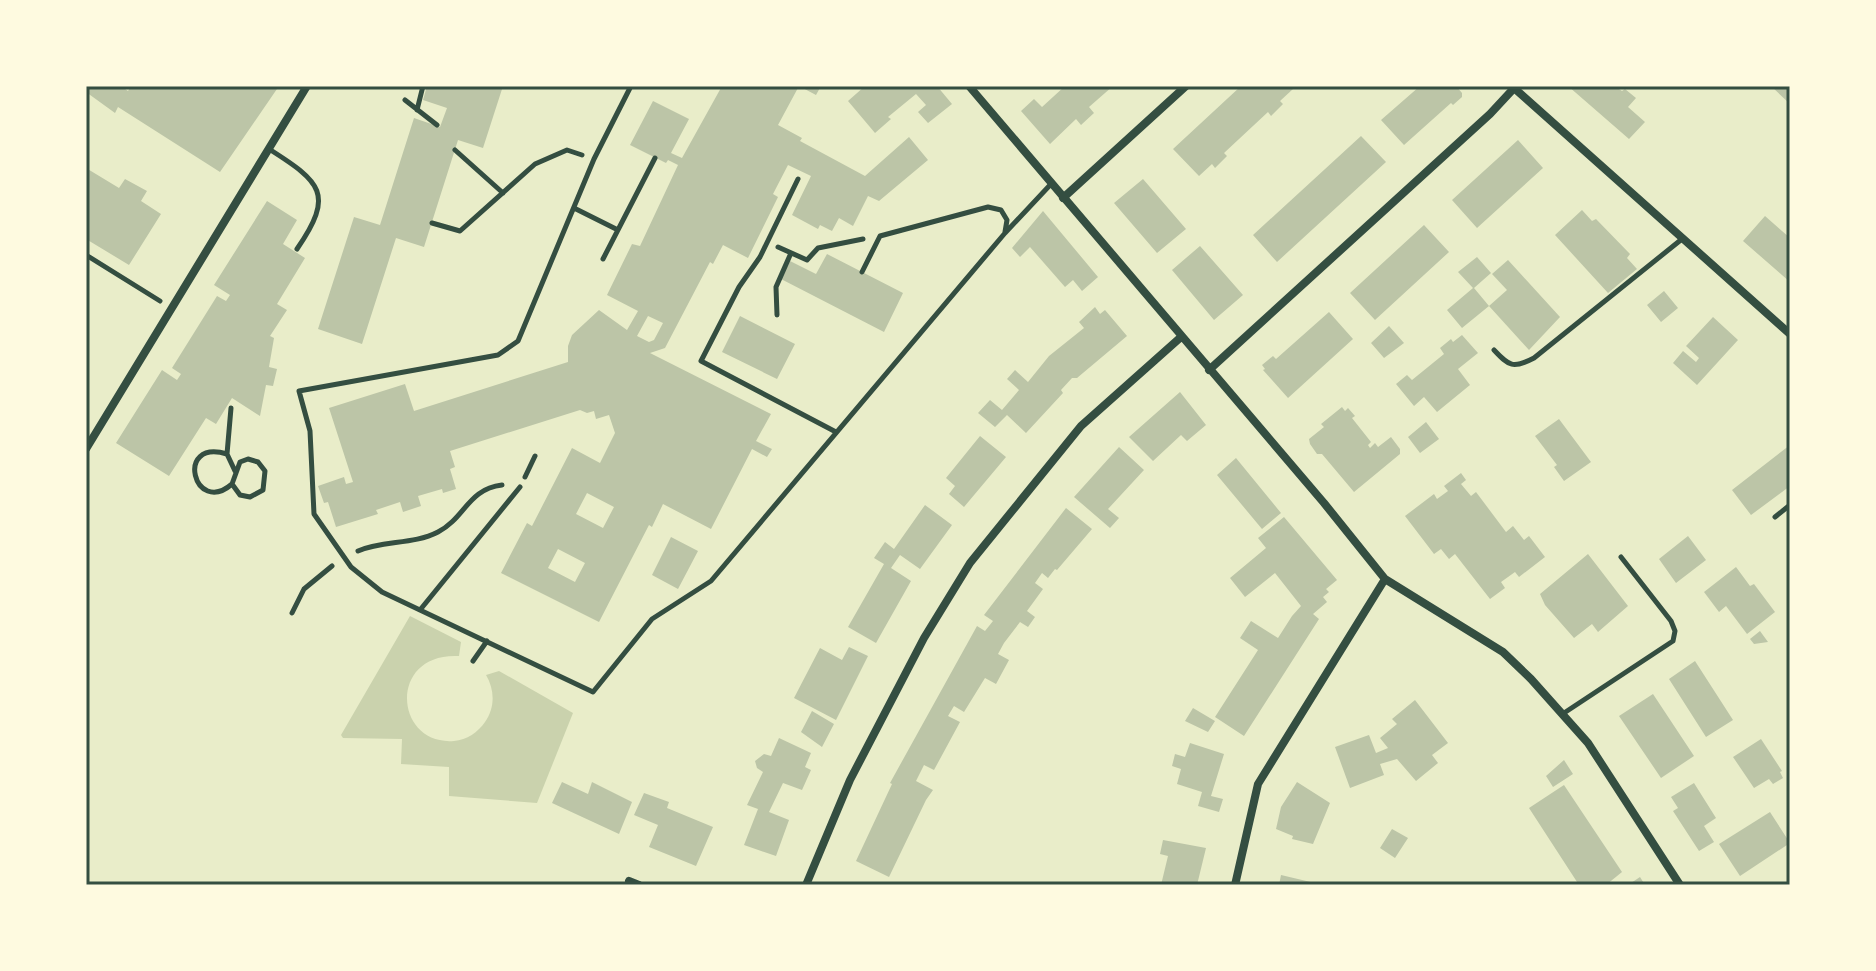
<svg xmlns="http://www.w3.org/2000/svg" width="1876" height="971" viewBox="0 0 1876 971" font-family="Roboto,sans-serif">
	<style>
		.green { fill: #cad2ad }
		.building { fill: #bcc5a7; fill-rule: evenodd }
		.lines { fill: none; stroke-linecap: round; stroke-linejoin: round }
		.path { stroke: #344e41; stroke-width: 5 }
		.service { stroke: #344e41; stroke-width: 5 }
		.minor { stroke: #344e41; stroke-width: 8 }
		.neatline { fill: none; stroke: #344e41; stroke-width: 3 }
	</style>
	<rect width="100%" height="100%" fill="#e9edc9"/>
	<path class="green" d="M410,616l51,26 -2,14c-72,-4 -65,90 -5,85 13,-1 24,-9 31,-19 10,-14 10,-32 1,-47l13,-4 74,42 -36,90 -88,-7v-29l-48,-3 1,-25 -59,-1 -2,-3z"/>
	<path class="building" d="M86,86h35l7,5 3,-5h148l-59,86 -102,-65 -3,6 -29,-21z
		M427,86h76l-20,62 -25,-8 -34,107 -28,-9 -34,106 -44,-15 36,-112 26,8 34,-107 26,9 7,-19 -24,-8z
		M722,86h99l-5,9 -17,-9 -21,39 24,13 -2,3 65,35 44,-39 19,23 -49,41 -11,-5 -15,30 -14,-8 -7,13 -12,-6 -2,4 -26,-14 19,-39 -23,-11 -15,29 5,3 -30,61 -25,-13 -10,19 -3,-2 -45,86 -15,5 121,61 -15,27 16,8 -5,8 -15,-8 -41,80 -48,-25 -11,23 -3,-2 -50,97 -98,-49 26,-50 5,3 40,-78 28,15 15,-30 -6,-18 -13,4 -2,-8 -7,2 -7,-3 -130,41 5,16 -5,2 6,20 -13,4 -1,-4 -24,7 3,10 -18,6 -3,-10 -24,8 2,4 -42,13 -8,-25 -4,1 -6,-17 26,-9 2,7 7,-2 -24,-74 76,-24 9,27 154,-49v-16l4,-11 27,-25 28,20 11,-19 -31,-16 25,-51 8,2 38,-81 -10,-5 -2,3 -36,-18 23,-44 36,18 -18,34 11,5zM648,316l15,7 -9,17 -5,2 -12,-6zM587,493l27,14 -11,21 -27,-14zM558,549l27,14 -10,19 -27,-14z
		M865,86h72l15,18 -24,19 -10,-11 8,-7 -10,-11 -28,23 3,2 -16,14 -27,-32z
		M1065,86h48l-24,21 5,6 -13,12 -5,-6 -26,25 -29,-33 13,-12 8,8z
		M1241,86h50l2,3 -13,12 3,3 -12,12 -3,-4 -44,41 3,3 -12,12 -3,-4 -13,12 -26,-27z
		M1420,86h36l6,7v4l-9,8 -2,-2 -47,42 -23,-25z
		M1568,86h54l-3,3 3,2 3,-2 11,9 -8,9 17,15 -16,17z
		M1771,86h19v18z
		M1361,136l25,26 -109,100 -24,-27z
		M1518,140l25,28 -66,60 -25,-28z
		M86,168l33,20 6,-9 22,12 -6,10 20,13 -32,51 -43,-26z
		M1143,179l43,50 -29,24 -43,-50z
		M267,201l30,19 -14,24 22,14 -28,46 10,6 -17,26 4,2 -5,29 8,2 -4,17 -7,-1 -6,31 -28,-18 -16,26 -10,-6 -37,58 -53,-33 46,-73 15,10 4,-6 -9,-6 45,-72 9,5 4,-6 -16,-10z
		M1582,210l10,11 4,-2 34,35 -3,4 10,11 -29,24 -53,-58z
		M1043,211l55,66 -16,14 -9,-11 -8,7 -35,-40 -10,10 -8,-9z
		M1765,216l25,22v44l-47,-41z
		M1424,225l25,27 -74,68 -25,-27z
		M1200,246l43,49 -29,25 -42,-50z
		M827,254l76,39 -19,39 -103,-53 9,-18 26,13z
		M1477,257l14,16 -17,15 15,18 -27,22 -15,-18 26,-22 -15,-16z
		M1508,260l52,57 -31,33 -40,-44 18,-16 -15,-16z
		M1664,291l14,17 -17,14 -14,-17z
		M1095,307l5,7 5,-4 22,26 -50,42h-5l-11,12 2,3 -37,40 -19,-18 -12,12 -17,-14 12,-13 12,10 17,-20 -12,-11 8,-9 13,12 21,-26 35,-28 -5,-6z
		M1329,312l24,27 -65,59 -25,-28 2,-1 -3,-4 11,-9 3,3z
		M740,316l55,28 -18,35 -55,-27z
		M1713,317l25,23 -41,45 -24,-22 10,-12 13,11 3,-4 -13,-12z
		M1389,326l15,17 -20,15 -13,-15z
		M1462,335l16,18 -20,16 12,16 -33,27 -13,-15 -10,9 -18,-22 11,-9 5,5 32,-26 -4,-6 11,-9 2,3z
		M1180,392l26,33 -19,16 -6,-6 -28,26 -24,-24z
		M1342,407l3,4 3,-3 7,8 -3,2 19,24 -3,3 2,3 5,-5 3,4 13,-10 9,12v5l-46,38 -32,-38h-5l-7,-10 -1,-5 15,-12 -3,-3z
		M1559,419l32,43 -27,19 -10,-14 3,-2 -22,-29z
		M1426,422l13,17 -19,14 -12,-16z
		M980,436l26,21 -42,50 -15,-13 6,-8 -9,-8z
		M1790,445v41l-39,29 -19,-25z
		M1119,447l25,23 -36,39 11,9 -9,10 -36,-31z
		M1236,458l45,55 -19,16 -45,-54z
		M1461,473l5,7 -5,4 10,12 5,-4 30,40 7,-6 11,14 5,-4 16,21 -26,20 -4,-5 -14,10 4,6 -15,11 -35,-45 -6,5 -8,-10 -7,5 -29,-38 29,-22 3,5 11,-8 -4,-5z
		M925,505l27,20 -32,44 -20,-14 -9,13 20,13 -35,62 -28,-16 36,-63 -10,-6 11,-16 9,7z
		M1066,508l26,21 -35,41 -2,-1 -7,9 -6,-5 -7,10 8,6 -16,22 8,6 -7,10 -8,-5 -16,21 -6,11 11,6 -13,24 -11,-6 -21,34 -10,-6 -6,10 12,6 -26,48 -10,-5 -8,16 17,9 -7,10 -37,77 -33,-16 36,-77 -2,-1 87,-157 8,5 8,-10 -9,-6z
		M1284,517l53,63 -11,9 3,3 -6,5 4,5 -14,12 6,5 -75,117 -29,-19 43,-67 -18,-12 11,-17 27,17 14,-22 9,-10 -26,-33 -30,24 -15,-19 36,-30 -8,-10z
		M1688,536l18,24 -30,23 -17,-24z
		M671,537l27,14 -20,38 -26,-14z
		M1588,554l40,52 -30,26 -6,-8 -18,14 -29,-33 -5,-11z
		M1736,567l14,19 4,-2 21,28 -28,22 -21,-28 -7,6 -15,-20z
		M1760,631l8,11 -14,2 -4,-5z
		M849,647l19,9 -32,64 -42,-22 26,-50 22,12z
		M1695,661l38,59 -27,17 -37,-58z
		M1653,694l41,62 -33,22 -42,-62z
		M1415,700l33,43 -16,12 6,8 -22,18 -19,-22 -17,5 4,11 -34,13 -15,-41 34,-12 7,18 12,-5 -8,-10 17,-14 -5,-5z
		M1193,708l22,13 -7,11 -23,-11z
		M812,711l22,13 -12,23 -21,-15z
		M779,738l32,15 -6,14 6,3 -9,20 -19,-7 -14,29 20,8 -13,36 -32,-11 14,-36 -11,-4 16,-33 -6,-4 -2,-7 9,-7 7,2z
		M1761,739l21,32 -2,1 3,6 -10,6 -4,-5 -15,9 -21,-31z
		M1190,743l34,11 -13,42 12,3 -4,13 -21,-6 4,-14 -25,-8 4,-15 -9,-3 3,-12 10,3z
		M1564,760l9,14 -20,13 -7,-11z
		M562,782l26,12 4,-12 40,20 -13,32 -67,-31z
		M1297,782l33,21 -17,41 -21,-5 1,-3 -17,-7 5,-22z
		M1694,783l22,35 -12,8 10,16 -15,9 -26,-40 5,-3 -7,-11z
		M1564,785l58,87 -16,13h-27l-50,-77z
		M644,793l25,9 -2,6 46,19 -17,39 -47,-19 9,-22 -24,-10z
		M1770,812l20,31 -50,33 -21,-32z
		M1392,829l16,9 -13,20 -15,-10z
		M1163,840l43,8 -9,37h-36l7,-29 -8,-2z
		M1281,875l38,9v1h-40z
		M1640,877l5,8h-17z"/>
	<g class="lines">
		<path class="path" d="M405,100l32,25
			M417,110l6,-24
			M455,150l48,43
			M432,223l28,8 75,-67 32,-14 15,5
			M778,247l29,13 11,-12 45,-9
			M86,255l74,46
			M777,315l-1,-28 15,-34
			M227,454l4,-46
			M248,459l10,3 7,9 -2,19 -13,7 -10,-2 -8,-11 8,-22z
			M525,477l10,-21
			M232,484c-38,33 -58,-46 -5,-30l8,17
			M358,551c25,-11 55,-6 80,-19 27,-14 30,-43 64,-47
			M292,613l12,-24 28,-23"/>
		<path class="service" d="M631,86l-37,73 -76,182 -20,14 -199,36 11,40 4,83 37,53 31,25 211,100 59,-73 59,-38 294,-348 46,-49
			M269,149c52,33 66,45 28,100
			M798,179l-38,78 -21,30 -38,74 135,71
			M574,208l44,22
			M603,259l52,-101
			M862,272l18,-36 108,-29 13,3 6,10 -2,12
			M1494,350c15,16 19,19 40,8l148,-119
			M1775,517l15,-12
			M420,610l100,-123
			M473,661l14,-20
			M1564,713l109,-72 2,-10 -4,-10 -50,-64"/>
		<path class="minor" d="M969,86l355,417 61,76 118,73 28,27 57,64 92,142
			M1514,88l276,246
			M1063,198l123,-112
			M1209,370l281,-256 26,-28
			M86,449l221,-363
			M629,881l10,4
			M806,885l44,-105 74,-142 46,-75 111,-137 100,-89
			M1235,885l23,-101 127,-205"/>
	</g>
	<rect width="1876" height="971" fill="none" stroke="#fefae0" stroke-width="176"/>
	<rect x="88" y="88" width="1700" height="795" class="neatline"/>
</svg>
